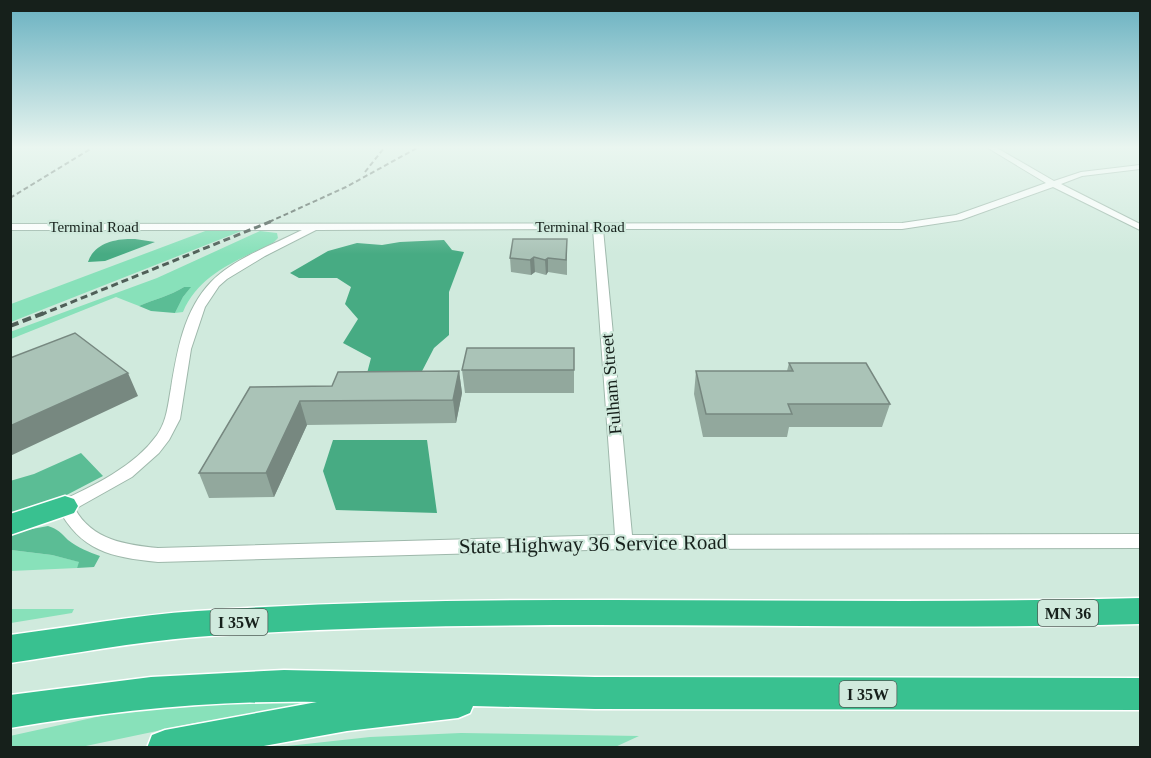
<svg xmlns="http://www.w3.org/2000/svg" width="1151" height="758" viewBox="0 0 1151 758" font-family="'Times New Roman',serif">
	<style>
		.green { fill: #88e1ba }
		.forest { fill: #5bbd95 }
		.water { fill: #47ab83 }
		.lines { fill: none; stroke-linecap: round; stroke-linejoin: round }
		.minor-casing { stroke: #9eb8ab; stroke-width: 2 }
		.highway-casing { stroke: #fff; stroke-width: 3 }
		.minor { fill: #fff; fill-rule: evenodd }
		.highway { fill: #39c190; fill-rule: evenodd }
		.rail-far2 { stroke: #505f58; stroke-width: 2; stroke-dasharray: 5 3; stroke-linecap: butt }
		.rail-far1 { stroke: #505f58; stroke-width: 3; stroke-dasharray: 7 4; stroke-linecap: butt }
		.rail { stroke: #505f58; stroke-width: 4; stroke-dasharray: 9 4.5; stroke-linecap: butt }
		.wall { fill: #92a89d }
		.shaded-wall { fill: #778880 }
		.building { fill: #aac3b7; stroke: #778880; stroke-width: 1.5 }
		.labels { text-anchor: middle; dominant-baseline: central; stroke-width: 4.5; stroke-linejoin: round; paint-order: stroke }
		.far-street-label { font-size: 15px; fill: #16201b; stroke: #d0eadd }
		.shield { fill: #d0eadd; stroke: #4e5d55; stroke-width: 1.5 }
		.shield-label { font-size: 16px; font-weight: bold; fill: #16201b }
		.street-label { font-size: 18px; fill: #16201b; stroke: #d0eadd }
		.near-street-label { font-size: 21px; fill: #16201b; stroke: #d0eadd }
	</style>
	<rect width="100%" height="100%" fill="#d0eadd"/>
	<path class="green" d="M208,230h36l-233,92v-18z
		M260,231l17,2 1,5 -5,5c-35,17 -74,31 -90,69l-8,1 8,-16 7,-9 -6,-1c-14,9 -29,12 -45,19l-23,-9 -105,42 -1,-7 147,-54z
		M11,550l41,5 28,7 -3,6 -66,3z
		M11,609h63l-2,4 -61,10z
		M317,702l-2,4 -120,17 -114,24h-70l-1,-11 100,-22 57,-6 62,-5z
		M461,733l178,3 -26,12h-344l101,-11z"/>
	<path class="forest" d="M184,287h7l-8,10 -8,16 -24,-2 -12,-5c16,-7 31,-10 45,-19z
		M81,453l22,23 -46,24 -46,15 -1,-34 24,-7z
		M48,526c10,3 13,7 20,14 10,8 21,12 32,16l-6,11 -17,1 2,-6 -27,-7 -41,-5v-17z"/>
	<path class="water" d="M135,239l20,3 -50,19 -17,1c6,-19 28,-24 47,-23z
		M444,240l8,10 12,2 -15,40v43l-15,13 -15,29 -54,4 6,-23 -28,-15 15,-24 -13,-15 6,-17 -14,-9h-38l-9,-5 38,-22 29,-8 25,2 18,-3z
		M333,440h94l10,73 -101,-3 -13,-39z"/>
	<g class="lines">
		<defs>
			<path id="minor" d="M988,148h9l57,33 27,-9 59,-7v4l-58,7 -21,8 79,40v6l-87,-43 -92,33 -59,9h-299l29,306 508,-1v14l-516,1 -466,13c-48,-5 -78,-11 -101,-56l2,-4c34,-16 75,-35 98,-67 10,-14 11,-31 14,-47 6,-37 13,-78 40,-106 23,-24 62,-37 91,-52h-292v-6l892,-1 54,-8 90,-32zM593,229l22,306 -457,13c-32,-3 -66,-8 -83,-39l57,-32 27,-24 10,-13 11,-21 11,-70 14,-42 14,-21 8,-7 38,-23 51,-26z"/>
			<path id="highway" d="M65,496l9,3 4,7 -4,7 -64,22v-21z
				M1140,598v26c-314,9 -630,-10 -944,13 -62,5 -124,17 -186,26v-28c62,-8 125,-20 187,-24 314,-21 629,-4 943,-13z
				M284,670l311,7 545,1v32l-545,-1 -122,-3 -3,7 -12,5 -111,13 -94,17h-106l5,-13 13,-5 152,-28c-103,-2 -206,9 -307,26v-33l141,-18z"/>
		</defs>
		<use href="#minor" class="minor-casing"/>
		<use href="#highway" class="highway-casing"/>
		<use href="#minor" class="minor"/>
		<use href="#highway" class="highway"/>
		<path class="rail-far2" d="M365,172l19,-24
			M10,198l82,-50
			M269,222l77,-35 71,-39"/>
		<path class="rail-far1" d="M40,315l232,-94"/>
		<path class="rail" d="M10,326l34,-13"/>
	</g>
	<path class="wall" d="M567,239v36l-19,-3 -2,3 -11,-3 -4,3 -20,-3 -1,-14z
		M574,348v45h-109l-3,-23z
		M789,363l101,41 -8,23h-93l-2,10h-84l-9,-43 2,-23h91z
		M459,371l3,22 -6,30 -149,2 -33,72 -65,1 -10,-25 51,-86 82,-1z"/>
	<path class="shaded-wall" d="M534,257l1,15 -4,3 -1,-15z
		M548,258v14l-2,3 -1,-15z
		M459,371l3,22 -6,30 -3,-23z
		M128,373l10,23 -128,60v-30z
		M300,401l7,24 -33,72 -8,-24z"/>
	<path class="building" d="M513,239h54l-1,21 -18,-2 -3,2 -11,-3 -4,3 -20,-2z
		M75,333l53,40 -118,53v-68z
		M467,348h107v22h-112z
		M789,363h77l24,41h-102l4,10h-86l-10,-43h97z
		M459,371l-6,29 -153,1 -34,72h-67l51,-86 82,-1 6,-14z"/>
	<linearGradient id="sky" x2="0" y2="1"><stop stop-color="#67b0c0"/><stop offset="0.58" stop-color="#eaf6f0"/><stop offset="1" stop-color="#eaf6f0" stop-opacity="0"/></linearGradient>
	<rect width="1151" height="254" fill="url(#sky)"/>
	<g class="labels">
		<g class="far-street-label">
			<text x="94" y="227">Terminal Road</text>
			<text x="580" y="227">Terminal Road</text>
		</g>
		<g class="shield">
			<rect x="1038" y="600" width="60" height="26" rx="4.5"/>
			<rect x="210.5" y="609" width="57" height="26" rx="4.5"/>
			<rect x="839.5" y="681" width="57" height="26" rx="4.5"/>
		</g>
		<g class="shield-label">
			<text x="1068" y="613">MN 36</text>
			<text x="239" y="622">I 35W</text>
			<text x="868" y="694">I 35W</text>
		</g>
		<g class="street-label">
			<text transform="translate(611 384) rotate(-95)">Fulham Street</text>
		</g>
		<g class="near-street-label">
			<text transform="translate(593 544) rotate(-1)">State Highway 36 Service Road</text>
		</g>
	</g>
	<rect width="1151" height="758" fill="none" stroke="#16201b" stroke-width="24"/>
</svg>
